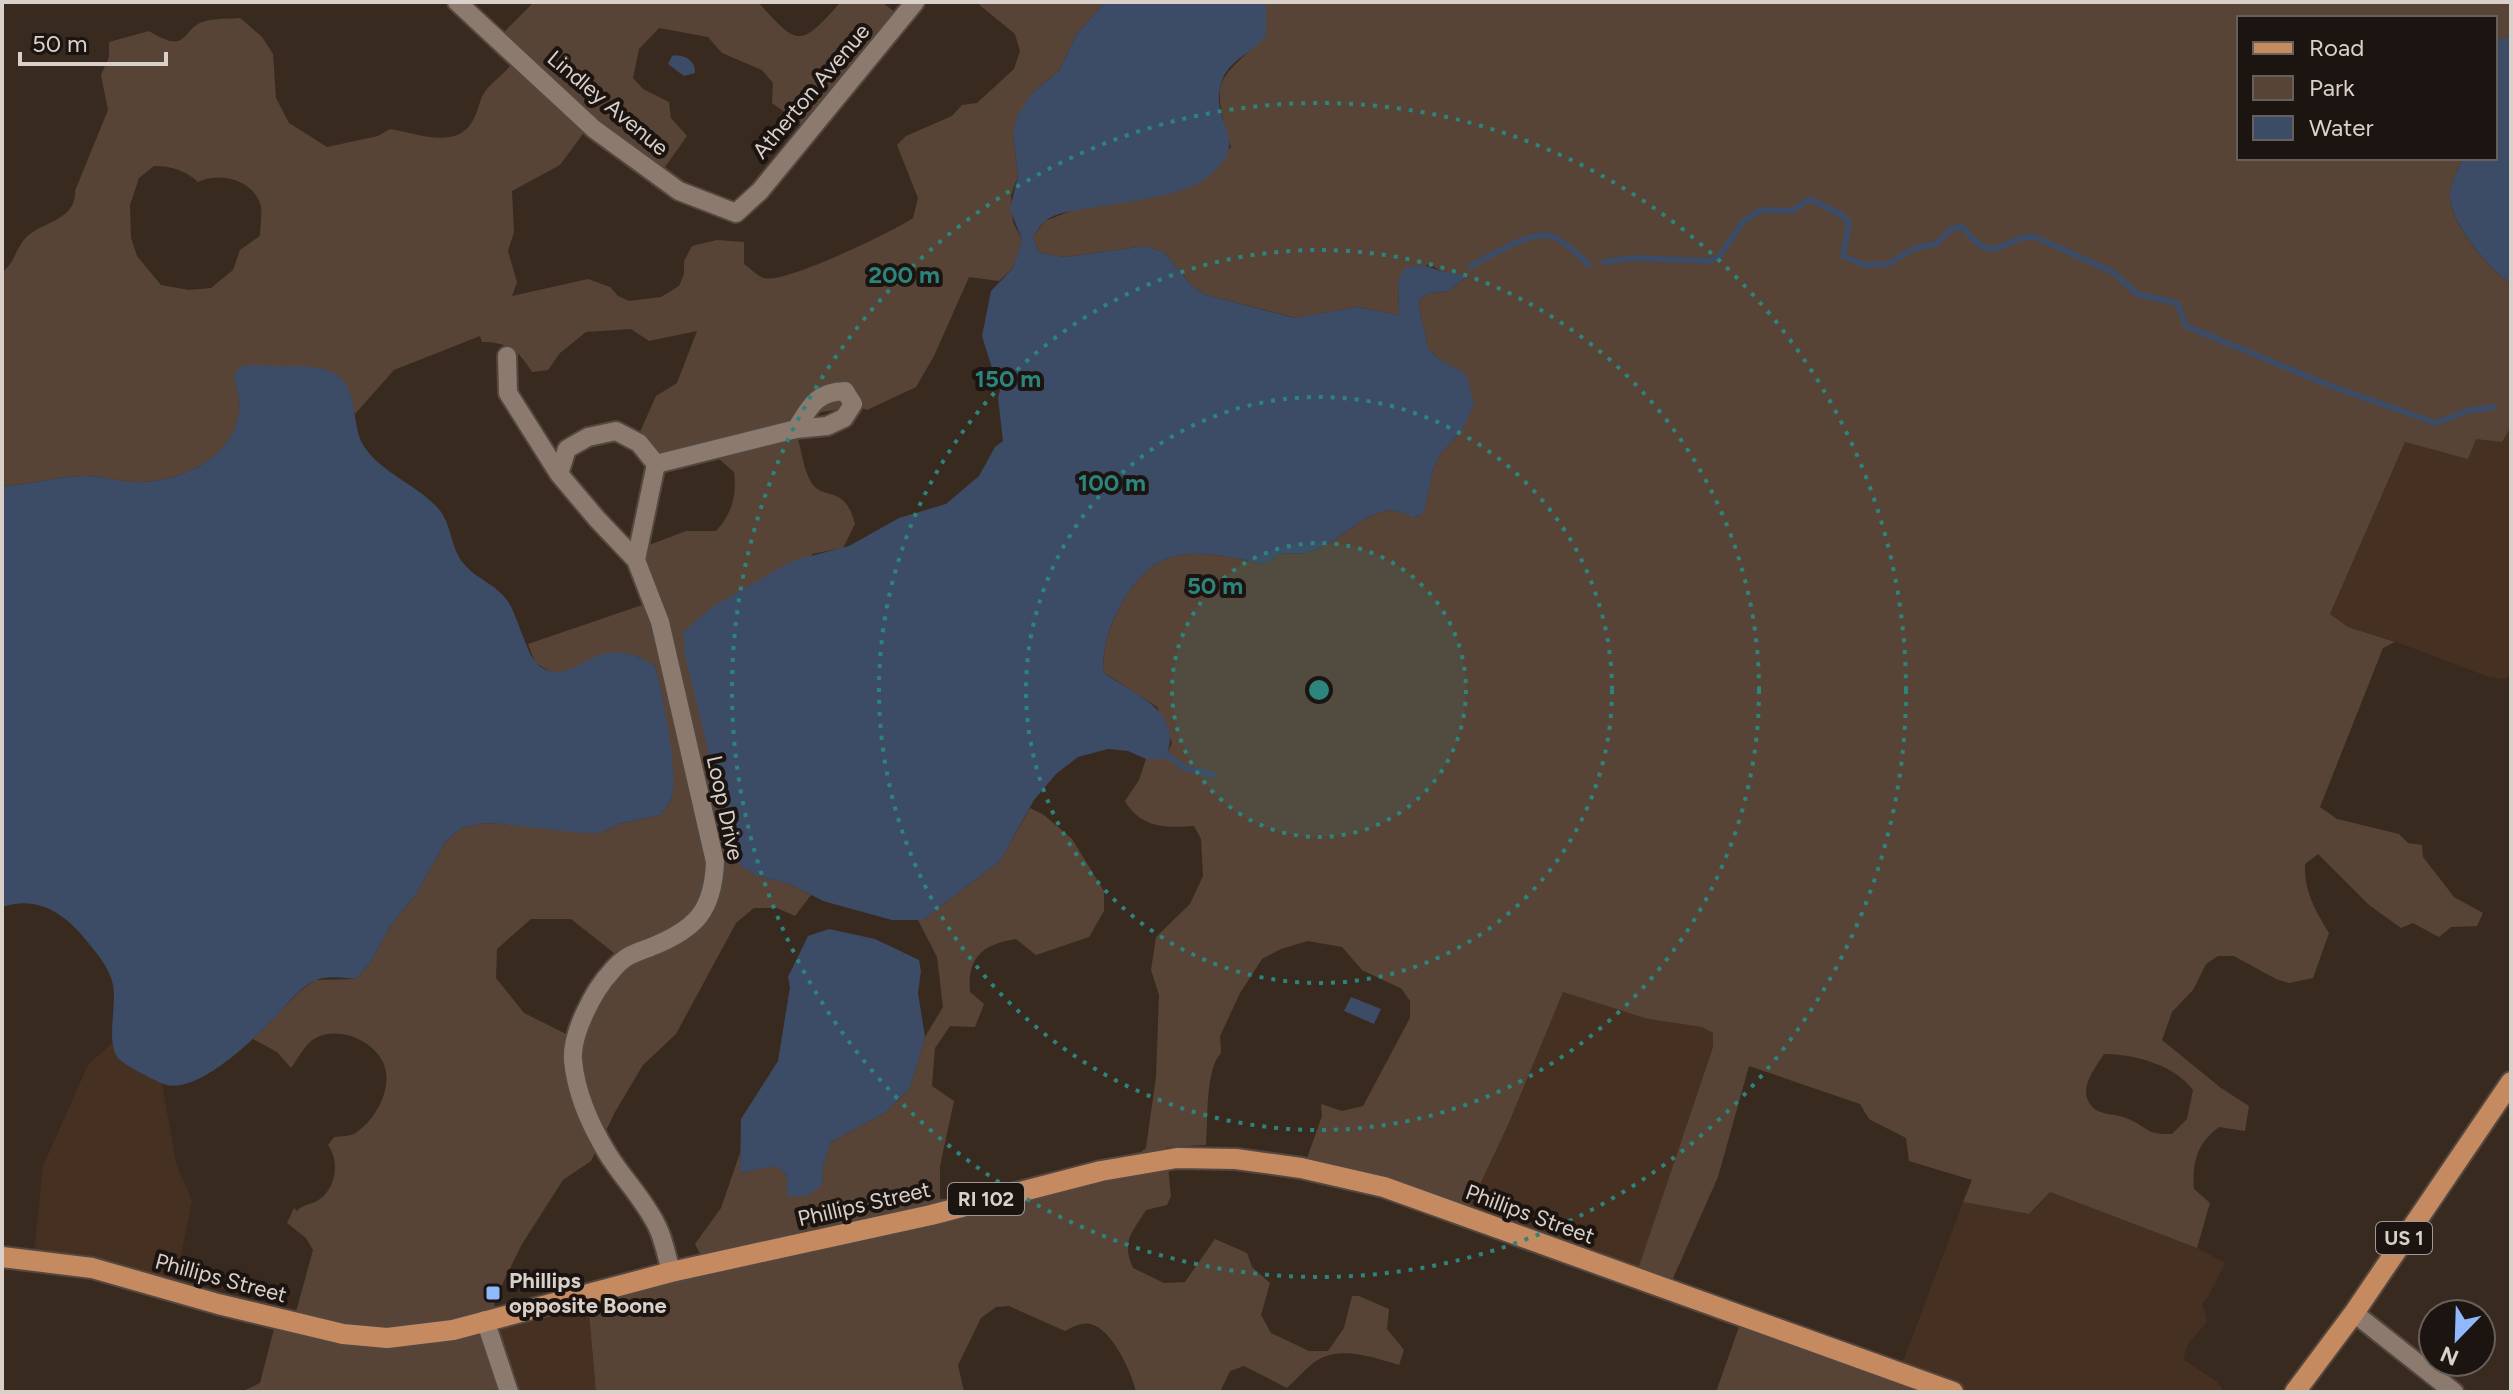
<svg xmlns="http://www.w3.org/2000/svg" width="2513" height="1394" viewBox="0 0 2513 1394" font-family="Figtree,sans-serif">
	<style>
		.built { fill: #453022 }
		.green { fill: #584437; fill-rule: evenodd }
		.water { fill: #3d4c66 }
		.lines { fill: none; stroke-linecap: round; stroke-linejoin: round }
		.stream { stroke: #3d4c66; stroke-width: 6 }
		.street-casing { stroke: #54473f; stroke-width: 22 }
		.primary-casing { stroke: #54473f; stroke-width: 24 }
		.street { stroke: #8c7a6f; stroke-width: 18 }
		.primary { stroke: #c68a61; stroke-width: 20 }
		.ring { fill: none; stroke: #2d847c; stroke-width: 4; stroke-dasharray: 4 8 }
		.poi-dot { fill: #8fb8fd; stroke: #1b1410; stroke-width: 3 }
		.labels { text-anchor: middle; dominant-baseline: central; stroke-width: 8; stroke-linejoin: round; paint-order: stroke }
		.shield { fill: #1b1410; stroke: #a19892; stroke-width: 2 }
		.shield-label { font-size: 20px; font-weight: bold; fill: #dad0ca }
		.street-label { font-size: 22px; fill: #dad0ca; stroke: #1b1410 }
		.poi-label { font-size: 22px; font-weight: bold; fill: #dad0ca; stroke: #1b1410; text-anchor: start }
		.centre { fill: #2d847c; stroke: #1b1410; stroke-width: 4 }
		.ring-label { font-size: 24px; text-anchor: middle; font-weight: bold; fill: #2d847c; stroke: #1b1410; stroke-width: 8; stroke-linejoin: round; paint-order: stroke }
	</style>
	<rect width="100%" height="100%" fill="#392a20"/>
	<path class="built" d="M2511,427v247l-7,5 -15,-2 -90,-34 -51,-16 -18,-13 75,-172 14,2 57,-6 26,4z
		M1563,991l85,28 54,8 12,6 -1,14 -76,225 -169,-62 40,-85z
		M112,1043l7,16 43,24 14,81 16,36 -18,90 -140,-36 9,-88 45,-101z
		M2050,1192l147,56 28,15 -17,34 -6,6 5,19 -19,22 -5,15 33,22 9,11h-282l-48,-27 9,-6 59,-157 66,12z
		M588,1302l8,90h-85l-25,-68z"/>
	<path class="green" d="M534,2h224c41,46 42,45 83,0h41l20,16 -91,111 -9,-4 -30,-22 1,-20 -11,-13 -40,-17 -14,-16 -49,-9 -20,21 -6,29 10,11 26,13 2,16 16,18 -29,41 -70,-50 -28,38 -48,26 2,41 -6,19 9,31 -5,14 76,-17 22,8 8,9 11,5 32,-4 18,-11 5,-12v-13l8,-15 25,-6 27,2v22c6,4 13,12 20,14 19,7 130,-47 149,-60l5,-20 -21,-53 9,-9 46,-20 10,-11 15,-2 37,-34 6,-18 -5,-17 -39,-32h129l-29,33 -17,36 -27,22 -19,42 5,40 -7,21 2,26 9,18 -9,28 -14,13 -30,-4 -35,79 -18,31 -49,23 -9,-4 -48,8 -14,17c5,16 7,38 15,51 12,20 34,1 44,42l-12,24 -31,6 -54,322 32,8 21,11 -16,21 -18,-8h-23l-18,15 -60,111 -33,31 -28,47 -24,49 -28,19 -41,64 -28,57 2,18 -10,5 25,68h-270l19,-9 16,-62 17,2 20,-73 -7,-12 -19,-15 7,-15 3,3c6,-7 15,-6 23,-12 16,-12 20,-38 8,-54l6,-8c7,-1 17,0 23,-5 20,-14 37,-46 26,-70 -11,-23 -47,-37 -69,-23 -9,5 -17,21 -23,29l-14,-16 -24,-13 46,-47 16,-12 41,-1 14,-16 21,-38 25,-31 30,-53 16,-13 21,-5 19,1 98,9 19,-9 41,-9c4,-5 9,-10 11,-16 8,-20 -10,-110 -16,-133 -55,-36 -68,14 -103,6 -6,-2 -12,-7 -17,-9l-7,-19 123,-42 -15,-52 50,-19h30c16,-17 21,-36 18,-59l-32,-28 -46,17 -20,-20 20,-45 21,-13 20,-52 -48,10 -18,-12 -45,3 -26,21 -12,17 -16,2c-14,-22 -24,-30 -50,-30l-2,-6 -86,34 -39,44 -3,-7 -53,-40 -19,2 -19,-4 -27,10c3,11 7,25 5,37 -5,45 -55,68 -96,70 -21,1 -41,-7 -61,-6 -27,1 -53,9 -80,10v-213c14,-13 11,-18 21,-32 13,-19 54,-19 52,-50l33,-81 -7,-35 8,-18v-15l40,-11c42,26 31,-4 57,-10 11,-3 24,-2 34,-3l22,19 11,17 3,44 13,25 38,24 51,-11 12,-7c25,4 66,21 82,-7 6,-9 7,-21 12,-29 9,-13 23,-20 30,-33l-17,-21zM154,166c17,0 31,4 44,16 21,-10 53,-3 62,21 3,10 0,23 0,33l-20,14 -7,20 -22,18 -22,2 -28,-5 -24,-29 -6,-18 -1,-33 9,-27zM531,919h40l52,41 -47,79 -52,-26 -28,-35 1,-29z
		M1266,2h1245v33l-16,7v-24h-256v140h224c-4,11 -13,25 -13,37 -2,25 40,77 61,88v144l-9,15 -26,-3 -8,20 -63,-17 -75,172 18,13 47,15 -12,6 -63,159 17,12 62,15 9,9 14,2 1,12 31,40 29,16 -6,13 -26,1 -12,10 -26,-14 -12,5 -32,-23 -51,-51 -13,10c-1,27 10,46 24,69l-16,45 -24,5 -13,-4 -42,-23h-16l-12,8 -13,26 -21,22 -10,28 59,48 28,18 -4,25 -26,-4c-22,16 -27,36 -25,62l16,14 -13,45 -147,-56 -21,22 -66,-12 9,-22 -63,-19 -3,-23 -37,-19 -9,-15 -111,-38 -31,111 -48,108 -33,-13 76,-225v-14l-11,-6 -54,-8 -85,-27 -55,133 -40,85 -161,-52 15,-42 -1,-12 21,7 21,-5 47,-88v-17l-8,-12 -40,-19 -20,-23 -34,-6 -27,8 -19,10 -22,34 -20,43 1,17c-16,16 -13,69 -15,92l-40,2 5,49 -4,9 -21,5c-14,23 -25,31 -13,58l31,15 21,-1 30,-43 32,14 5,14 18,16 -9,32 10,18 38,18h19l16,-23 8,-32h7l30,13 -2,20 17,21 -5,15c-25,-7 -58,-20 -83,-4 -10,7 -20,19 -29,27l-43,-22 -14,5 -10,21h-84c-4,-19 -24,-64 -46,-68 -9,-2 -17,3 -25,7l-56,-25 -13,1 -15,11 -23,47 6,27h-368l-8,-90 117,-39 -10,-19 26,-36 19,-55 1,20 35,-8 11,11 35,9 1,-19 8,-24 54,-29 25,-25 15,-51 18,-30 -6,-50 -19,-37h5l77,-59 30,-53 14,7 28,24 32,52v20l-15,26 -53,18 -20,-16c-33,5 -49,18 -46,53l14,12 -9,23 -25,-1 -15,22 -3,38 22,15 -14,65v33h9l192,-47 5,-4 10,-71 3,-82 -8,-25 5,-33 34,-33 13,-28 -2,-37 -7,-13c-29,2 -53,2 -69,-25l14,-21 7,-21 19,-1 7,-15 -15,-36 -54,-35c0,-28 7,-50 22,-74 29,-47 59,-49 110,-40 8,1 22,6 30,5 5,-1 10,-8 16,-9 8,-2 16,1 24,-1 30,-6 52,-36 80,-42 10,-2 21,3 30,7l9,-7 9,-41 7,-16 22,-23 4,-56 -30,-18 -9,-10c0,-16 -10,-33 -7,-48l9,-6 20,-2 17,-14 -25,-6 -12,-7 -31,17 1,34 -42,-8 -61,11 -90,-23 -15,-10 -27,-33 -18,-6 -81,11 -26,-4 -6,-16 12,-16 186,-73c-20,-71 -16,-64 34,-112zM2104,1054c30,0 71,11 89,36l-6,29 -15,15c-28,1 -23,-7 -46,-16 -9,-4 -22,-3 -30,-8 -22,-17 -2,-40 8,-56z
		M1744,1313l199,79h-227z"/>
	<path class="water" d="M1105,2h161v33c-12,17 -35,24 -43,43 -18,46 33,60 -15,99 -24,20 -92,26 -124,32 -13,2 -30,4 -40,13 -4,4 -8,11 -11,15l6,16 26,4 81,-11 18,6 27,33 15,10 89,23 62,-11 42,8 -1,-34 7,-13c24,-6 21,0 41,4 8,2 13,1 20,5l-17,14 -20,2 -9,6c-3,15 7,32 7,48l9,10 30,17 8,30 -12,27 -22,23 -7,16 -9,42 -10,6c-9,-4 -19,-9 -29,-7 -28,6 -50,36 -80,42 -8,2 -16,-1 -24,1 -6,1 -11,8 -16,9 -8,1 -22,-4 -30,-5 -51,-9 -81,-7 -110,40 -15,24 -22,45 -22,74 32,24 83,39 62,87h-19l-18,-8 -20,-2 -30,8 -22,17 -22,26 -34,61 -77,59h-31l-69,-19 -33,-17 -32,-8 -18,-10 -9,-20 -46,-191 -2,-23 29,-25 80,-46 57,-15 50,-28 47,-14 33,-28 16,-29 8,-6 -5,-43 3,-12 -9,-18 -10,-32 9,-45 22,-23 9,-28 -12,-31 8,-34 -5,-41 4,-18 15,-23 27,-22 17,-36z
		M2511,35v248c-21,-11 -63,-64 -61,-88 0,-12 9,-26 13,-37h32v-116z
		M672,56c11,-2 24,4 23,17l-11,3 -16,-12z
		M261,365c23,4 51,-3 72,8 27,12 17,55 32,75 18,25 49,36 70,57 18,17 14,42 29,59 13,16 33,20 45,39 8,13 19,53 28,61 23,20 44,-4 66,-10 19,-5 37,2 52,12 7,24 25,112 16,133 -2,6 -7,11 -11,16l-41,9 -19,9h-19l-79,-9 -19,-1 -21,5 -16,13 -30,53 -25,31 -21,38 -14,16c-13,-1 -30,-4 -42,2 -14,7 -26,22 -36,33 -22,23 -77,78 -111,71 -5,-1 -12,-5 -17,-7 -8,-5 -24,-12 -31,-19 -15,-17 0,-56 -7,-78 -4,-14 -13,-25 -22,-36 -22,-29 -50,-51 -88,-38v-421c27,-1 53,-9 80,-10 20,-1 40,7 61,6 41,-2 91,-25 96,-71 2,-11 -3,-25 -5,-36l8,-9z
		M829,929l46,10 44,21 2,11 -3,22 7,44 -15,51 -25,25 -54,29 -8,24 -1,19 -15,11 -16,1 -4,-4v-17l-11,-10 -36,7 1,-54 37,-58 12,-74 -2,-10 20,-41z
		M1351,997l30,12 -7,15 -30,-13z"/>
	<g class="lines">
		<path class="stream" d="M1604,262l27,-4 78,3 10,-4 24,-35 17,-12 32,1 17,-12 33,16 7,8 -6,33 22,9 23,-1 27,-16 21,-4 15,-15 11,-2c6,6 15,18 24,21 14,5 31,-14 49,-11l78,35 24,22 40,9 9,23 145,60 105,37 31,-12 26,-4
			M1471,266c20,-10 62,-38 83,-29 13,6 25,19 35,28
			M2511,405v-1
			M1167,755l18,13 28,7"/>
		<defs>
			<path id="street" d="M457,2l137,127 85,62 57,22 24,-22 155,-189
				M507,356l1,37 51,81
				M656,464l140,-35 31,-3 17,-8 9,-14 -8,-13c-29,1 -35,15 -49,38
				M636,560l20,-96 -17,-21 -23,-12 -28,6 -21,12 -8,25 38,45 39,41 24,62 55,240c-2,49 -19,67 -64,85 -19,7 -27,9 -40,25 -17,18 -40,62 -38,88 3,34 18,67 36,96 16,25 34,42 48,70 7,14 10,31 14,46
				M2354,1313l100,79
				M485,1320l24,72"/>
			<path id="primary" d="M2,1257l90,11 126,36 125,30 44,4 66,-8 218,-58 260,-57 170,-44 76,-13 59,1 65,9 83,19 569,205
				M2295,1392l59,-79 157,-231"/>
		</defs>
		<use href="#street" class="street-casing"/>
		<use href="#primary" class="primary-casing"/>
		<use href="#street" class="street"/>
		<use href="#primary" class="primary"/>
	</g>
	<circle cx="1319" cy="690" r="147" fill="#2d847c" fill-opacity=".12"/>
	<g class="ring">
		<circle cx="1319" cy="690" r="147"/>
		<circle cx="1319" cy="690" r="293"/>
		<circle cx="1319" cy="690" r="440"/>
		<circle cx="1319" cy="690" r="587"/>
	</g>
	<rect class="poi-dot" x="485" y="1285" width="16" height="16" rx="4"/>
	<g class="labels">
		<g class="shield">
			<rect x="948" y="1183" width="76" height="32" rx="6"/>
			<rect x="2376" y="1222" width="56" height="32" rx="6"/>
		</g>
		<g class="shield-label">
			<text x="986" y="1199">RI 102</text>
			<text x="2404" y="1238">US 1</text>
		</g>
		<g class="street-label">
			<text transform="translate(811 91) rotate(-50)">Atherton Avenue</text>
			<text transform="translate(608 103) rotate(40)">Lindley Avenue</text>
			<text transform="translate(725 808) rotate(78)">Loop Drive</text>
			<text transform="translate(864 1204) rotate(-13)">Phillips Street</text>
			<text transform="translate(1530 1214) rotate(20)">Phillips Street</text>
			<text transform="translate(221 1278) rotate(15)">Phillips Street</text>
		</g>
		<g class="poi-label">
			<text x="509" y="1280">Phillips<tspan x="509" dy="25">opposite Boone</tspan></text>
		</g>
	</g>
	<circle cx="1319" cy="690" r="12" class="centre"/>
	<g class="ring-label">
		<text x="904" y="283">200 m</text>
		<text x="1008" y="387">150 m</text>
		<text x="1112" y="491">100 m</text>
		<text x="1215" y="594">50 m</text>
	</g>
	<rect width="2513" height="1394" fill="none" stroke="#dad0ca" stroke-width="8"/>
	<rect x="2237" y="16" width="260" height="144" fill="#1b1410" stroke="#675f5a" stroke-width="2"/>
	<rect x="2253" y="42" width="40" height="12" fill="#c68a61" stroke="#675f5a" stroke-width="2"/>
	<text x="2309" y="56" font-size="24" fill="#dad0ca">Road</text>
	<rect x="2253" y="76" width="40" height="24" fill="#584437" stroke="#675f5a" stroke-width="2"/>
	<text x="2309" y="96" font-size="24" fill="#dad0ca">Park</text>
	<rect x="2253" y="116" width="40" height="24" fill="#3d4c66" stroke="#675f5a" stroke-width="2"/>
	<text x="2309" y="136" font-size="24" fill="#dad0ca">Water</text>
	<g transform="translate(2457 1338) rotate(203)"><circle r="38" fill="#1b1410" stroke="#675f5a" stroke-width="2"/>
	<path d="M0-6L14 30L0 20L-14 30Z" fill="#8fb8fd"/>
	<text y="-12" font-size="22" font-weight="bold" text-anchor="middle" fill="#dad0ca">N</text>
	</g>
	<path d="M20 52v12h146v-12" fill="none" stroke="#dad0ca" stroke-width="4"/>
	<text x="32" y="52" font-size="24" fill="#dad0ca" stroke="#1b1410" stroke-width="6" paint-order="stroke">50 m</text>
</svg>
